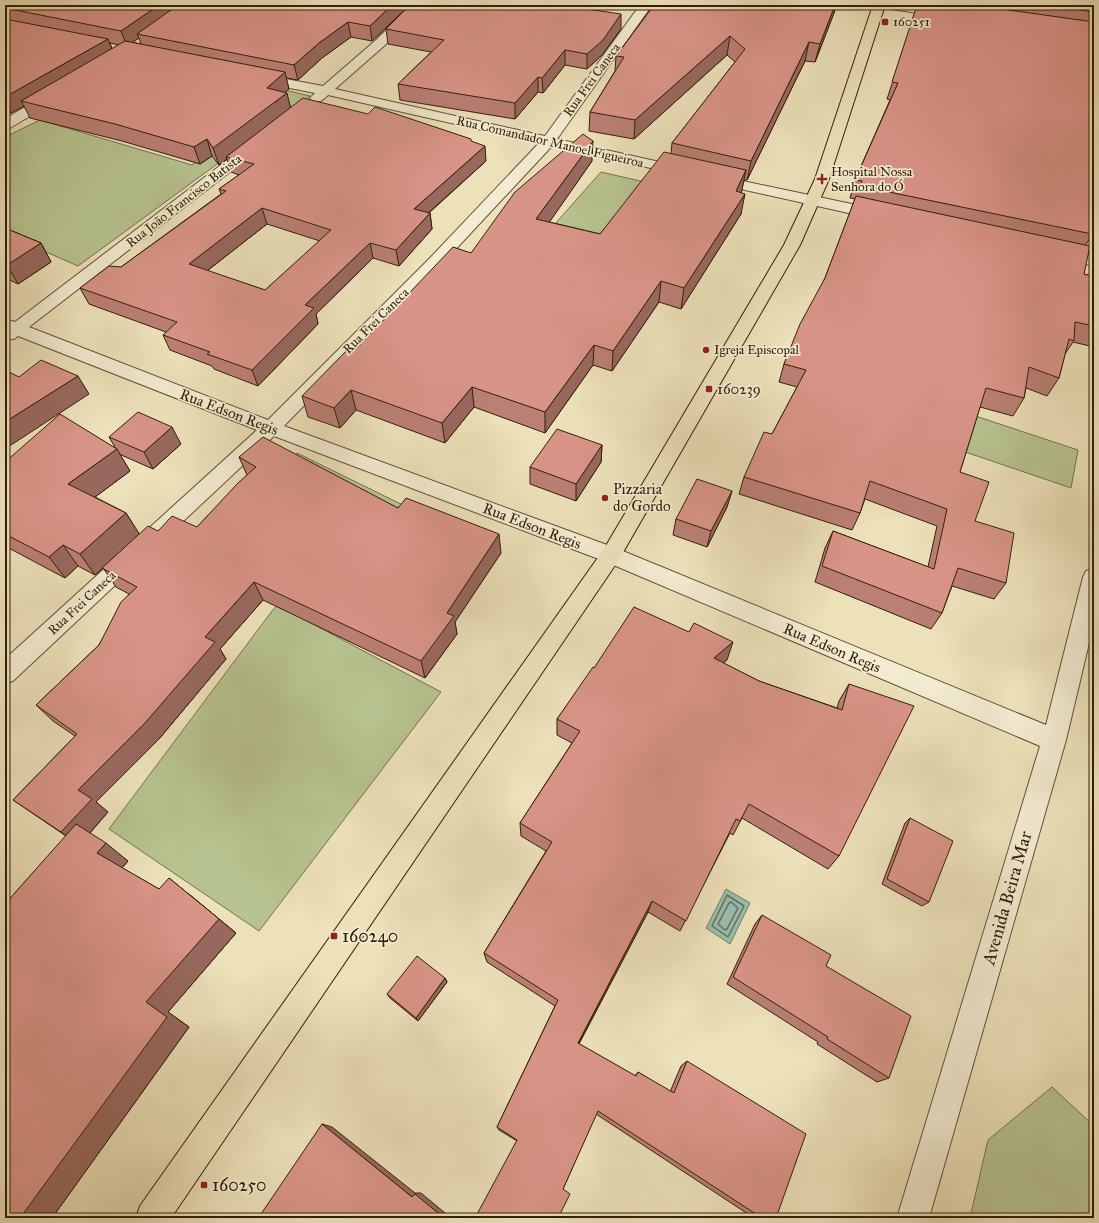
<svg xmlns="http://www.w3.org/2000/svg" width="1099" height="1223" viewBox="0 0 1099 1223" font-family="'IM FELL Great Primer',serif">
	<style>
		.green { fill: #b7c390; stroke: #74724b }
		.water { fill: #99bead; stroke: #707f6a }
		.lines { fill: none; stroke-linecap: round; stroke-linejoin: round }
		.shore { stroke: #666f5a; stroke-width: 1.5 }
		.street-casing { stroke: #615033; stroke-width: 2 }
		.primary-casing { stroke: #322006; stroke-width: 2 }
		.street { fill: #f3ecd2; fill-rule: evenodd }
		.primary { fill: #ede1ba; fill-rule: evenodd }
		.wall { fill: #bb7f75; stroke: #322006; fill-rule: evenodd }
		.shaded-wall { fill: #98685f; stroke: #322006 }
		.building { fill: #d99488; stroke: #322006; fill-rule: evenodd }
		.poi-dot { fill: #8f2418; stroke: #f3ecd2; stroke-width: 1.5 }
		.labels { text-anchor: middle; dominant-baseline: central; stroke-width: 3.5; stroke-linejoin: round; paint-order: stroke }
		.far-poi-label { font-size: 13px; fill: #322006; stroke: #f3ecd2; text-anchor: start }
		.far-street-label { font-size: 13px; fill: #322006; stroke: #f3ecd2 }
		.poi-label { font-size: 15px; fill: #322006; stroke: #f3ecd2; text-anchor: start }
		.street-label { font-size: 15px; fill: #322006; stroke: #f3ecd2 }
		.near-street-label { font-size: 18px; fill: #322006; stroke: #f3ecd2 }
		.near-poi-label { font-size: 18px; fill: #322006; stroke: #f3ecd2; text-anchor: start }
	</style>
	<rect width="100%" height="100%" fill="#ede1ba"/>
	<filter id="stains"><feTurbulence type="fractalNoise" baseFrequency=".005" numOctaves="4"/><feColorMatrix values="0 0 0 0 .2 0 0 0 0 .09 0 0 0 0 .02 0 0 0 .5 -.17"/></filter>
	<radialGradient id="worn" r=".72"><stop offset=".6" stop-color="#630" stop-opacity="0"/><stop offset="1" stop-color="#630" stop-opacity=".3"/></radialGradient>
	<path class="green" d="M252,82l58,14 -232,170 -73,-32v-97l35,-17 152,45 82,-63z
		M601,172l52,12 -42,54 -65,-4z
		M903,392l175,58 -7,38 -185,-63z
		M297,453l116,57 -104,112 132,70 -182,239 -150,-102 163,-218 89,-106 -76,-40z
		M1052,1087l42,39v92h-124l18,-78z"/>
	<path class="water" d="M726,889l24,14 -20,41 -24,-16z"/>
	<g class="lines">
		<path class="shore" d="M727,895l17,11 -16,31 -16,-11z
			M731,902l7,6 -11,21 -2,1 -7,-6 11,-21z"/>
		<defs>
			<path id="street" d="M412,5h13l-41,41 -49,43 210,47 95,-131h12l-95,134 125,28 5,1 2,3 -2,3 -5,1 -130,-29 -111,119 -157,161 334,123 428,176 37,-148 3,-6 8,-3v54l-28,118 -137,478h-32l143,-472 -436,-185 -330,-125 -261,245 -8,3v-25l252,-229 -239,-94 -4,3 -9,1v-21l10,3 232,-177 5,-1 5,1 2,3 -2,3 -228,176 239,93 161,-161 110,-116 -211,-48c-5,5 -8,8 -16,6l-2,-3 5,-5 -56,-11 -4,-1 -2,-3 2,-3 4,-1 64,12 53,-46z
				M878,5h30l38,6 4,1 2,2 -2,2 -4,1 -62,-9 -4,-1z
				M52,93l5,1 1,3 -1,3 -47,28 -5,1v-10l42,-25z
				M714,175l166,35 5,2 3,3 -3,3 -5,2 -171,-38 -2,-3 2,-3z
				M1058,248l36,8v10l-42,-10 -2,-3 2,-3z"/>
			<path id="primary" d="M873,5h12l-56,174 -29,66 -182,316 -447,657h-35l4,-12 464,-657 180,-304 31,-66z"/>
		</defs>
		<use href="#street" class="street-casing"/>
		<use href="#primary" class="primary-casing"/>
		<use href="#street" class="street"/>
		<use href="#primary" class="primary"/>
	</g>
	<path class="wall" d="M5,5h405l-38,36 -21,-4 -29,21 -24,22 -12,-2 3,11 -4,3 6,16 180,34 15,19 -57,52h1l2,16 -33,37 -26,-8 -57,56 2,10 -60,62 -44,-17 -2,-3 -42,-16 -7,-15 3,-3 -77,-28 -9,-16 41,-21 100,-73 -2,-5 20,-14 -8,-3 -4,-13 -8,6 -7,-9 -12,8 -78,-23 -92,-23 -6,-12 -13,7 -6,-1zM139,38l2,6 -9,-2zM110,43l9,2 -7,4zM267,224l53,17 -55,49 -58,-19z
		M410,5h181l-2,4 32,20 -19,26 -15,14 -22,-4 -22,28 -5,-1 -23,27 -115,-19 -2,-16 33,-32 -43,-8 -2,-15z
		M654,5h182l-2,8 -19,49 -10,-1 -58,119h-3l-3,13v21l-60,95 -22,-7 -47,69 -19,-6 -48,68 -71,-26 -29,36 -89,-33 -16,18 -32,-11 -6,-21 53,-46 116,-97 121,-92 -43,61 51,12 71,-81 1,-10 63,-81 -8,-7 -93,84 -45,-8 1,-19 25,-41 1,-15z
		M918,5h176v133l-2,96 -6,11 -2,29 10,3v70l-21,-5 -8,12 -6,24 -12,18 -21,-8 -2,10 -11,18 -33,-9 -20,65 15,49 31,62 -12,16 -42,-13 -10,27 -11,16 -116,-47 10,-34 8,-17 95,36 9,-41 -72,-27 -5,14 -8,17 -113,-36 5,-17 28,-43 25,-47 -18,-5 5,-18 41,-86 30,-79 -5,-1 5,-18 35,-80 -3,-1z
		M5,228l36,15 10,19 -33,22 -13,-6z
		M109,437l72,7 -28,25 -34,-15 11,17 -35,26 31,16 13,21 19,-3 39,-4 50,-52 -8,-18 159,51 103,45 -46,69 2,12 -32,44 -162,-78 -43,49 6,10 -67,80 -63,63 12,10 -18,21 38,28 -6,7 37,21 30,5 47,39 -68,79 21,15 -137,191h-47l1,-315 60,-67 -53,-36 62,-64 -22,-15 -17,-16 63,-60 30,-51 -13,-7 -13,-19 -8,7 -17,-9 -13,12 -60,-32v-84l111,-13z
		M602,445l-1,17 -25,39 -46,-17v-17z
		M732,491l-5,16 -20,40 -34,-12 3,-16z
		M727,660l-4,3 36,18 78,27 2,-7 10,-17 -10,172 -11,13 -86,-51 -9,17 -3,-2 -50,98 -32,-19 -69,132 56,32 3,-4 32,20 11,-26 6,-5 89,157h-22l-158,-104 -33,75 -5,29 -41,-77 -18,-11 -2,-3 58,-121 -68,-44 -3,-9 62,-102 -25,-15 -1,-13 52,-80 -15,-8v-16l37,-51z
		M910,818l19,84 -7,4 -40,-22 23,-61z
		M762,915l64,51 63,112 -12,4 -60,-38 1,-2 -91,-58 28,-60z
		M445,978l2,4 -29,39 -28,-23 -3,-4z"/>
	<path class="shaded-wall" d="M159,5h25l-47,29 2,4 -12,8 -6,-15z
		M392,5h18l-38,36 -2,-15z
		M581,5h10l-12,17 1,-14z
		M835,5h1l-2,8 -19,49 5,-18z
		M621,14v15l-19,26 -15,14v-15z
		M348,22l3,15 -29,21 -24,22 -4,-15 25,-22z
		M730,36l-3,19 -93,84 1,-19z
		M108,39l6,15 -93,47 3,5 -13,7 -6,-12v-4z
		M809,42l-4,19 -58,119 4,-19z
		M565,50v15l-22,28 -1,-15z
		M285,72l4,17 -14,13 12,-9 4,17 -65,47 1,2 -8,6 -6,-17 54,-60z
		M538,77v15l-23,27v-16z
		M207,139l5,17 -12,8 -6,-17z
		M593,141l-1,20 -55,79 -1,-21z
		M485,146l1,15 -70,63 -2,-15z
		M746,170l-4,20 -10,22 4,-21z
		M745,194l-4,20 -60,95 3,-21z
		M262,208l5,16 -72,56 -6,-16z
		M430,213l2,16 -33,37 -3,-16z
		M41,243l10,19 -33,22 -11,-19z
		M370,243l3,15 -57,56 2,10 -60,62 -6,-16 53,-65z
		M661,281l-2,21 -47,69 1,-20z
		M594,345l-1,20 -48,68v-21z
		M78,376l11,18 -84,55v-27z
		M472,387l2,20 -29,36 -3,-20z
		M351,390l5,20 -16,18 -6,-20z
		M172,427l9,17 -28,25 -9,-17z
		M602,445l-1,17 -25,39v-17z
		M117,449l13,22 -47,35 -15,-22z
		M732,491l-5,16 -20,40 4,-16z
		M126,513l14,22 -45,40 -15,-21z
		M499,534l2,19 -46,69 2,12 -32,44 -4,-17 26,-48z
		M63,545l15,21 -13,12 -16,-21z
		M254,582l9,18 -43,49 6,10 -67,80 -63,63 12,10 -29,33 -18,-13 17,-42 127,-153z
		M733,642l-6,18 -19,16 6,-18z
		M106,843l22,18 -8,9 -23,-17z
		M169,878l67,55 -68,79 21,15 -137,191h-32l126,-216z
		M652,901l-4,11 -72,137 2,-6z
		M445,978l2,4 -29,39 -2,-3z
		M322,1124l10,3 83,66h6l30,25h-7l-32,-21z"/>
	<path class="building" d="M5,5h154l-38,26 -116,-23z
		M178,5h214l-22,21 -22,-4 -29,21 -25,22 -157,-31z
		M410,5h171l-1,3 41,6 -18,26 -16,14 -22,-4 -23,28 -4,-1 -23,26 -117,-19 46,-44 -58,-11z
		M654,5h181l-15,39 -11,-2 -58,119 -79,-18 73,-94 -15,-13 -95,84 -45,-8 34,-55 -8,-1z
		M920,5h53l121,17v205l-2,7 -232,-48 2,-5 -7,-1 43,-97 -6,-1 24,-74 4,1z
		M1046,5h48v7z
		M5,19l103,20 -103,58z
		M125,41l160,31 -18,16 20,5 -74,55 -6,-9 -13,8 -79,-23 -94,-23z
		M303,98l65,16 7,-7 96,32v2l14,5 -71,63 16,4 -34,37 -26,-7 -65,62 9,3 -62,62 -45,-16 3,-2 -47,-17 14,-13 -97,-34 29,-22 12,1 105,-76 -7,-2 35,-25 -28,-7zM262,208l69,22 -66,60 -76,-26z
		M583,134l10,7 -57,78 64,15 64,-82 82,18 -10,21 9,3 -61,94 -23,-7 -48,70 -19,-6 -49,67 -73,-25 -30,36 -91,-33 -17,18 -32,-12 47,-48 6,2 98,-103 18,6 44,-61z
		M856,196l234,50 -6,28 10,3v49l-19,-4 -1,19 -5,-2 -10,39 -30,-11 -5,31 -38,-10 -26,84 29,10 -14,39 39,12 -8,50 -48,-15 -16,45 -120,-47 11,-35 101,38 13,-60 -77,-28 -10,32 -116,-36 20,-45 8,2 34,-64 -22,-6 16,-40 25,-46z
		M5,228l36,15 -34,22h-2z
		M41,360l37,16 -73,46v-52l14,7z
		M138,412l34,15 -28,25 -35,-15z
		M60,414l57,35 -49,35 58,29 -46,41 -17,-9 -14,12 -44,-23v-72z
		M557,429l45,16 -26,39 -46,-17z
		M263,437l135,71 8,-10 93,36 -52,79 7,3 -33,45 -167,-79 -49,55 10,5 -70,81 -67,67 14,9 -31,33 -48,-32 64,-66 -41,-29 63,-60 22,-43 16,-15 -35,-19 46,-42 10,5 14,-15 25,11 41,-44 18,-16 -17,-10z
		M697,479l35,12 -21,40 -35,-12z
		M634,607l55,25 5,-9 39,19 -19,16 45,23 83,29 7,-26 65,22 -75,150 -90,-52 -9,17 -4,-2 -50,102 -34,-20 -74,142 58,33 2,-4 36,21 13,-32 119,73 -30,84h-14l-164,-107 -35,78 7,5 -12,24h-83l42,-78 -20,-13 61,-127 -74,-47 68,-111 -32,-19 60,-92 -23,-12 36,-52 1,1z
		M910,818l43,23 -24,61 -42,-23z
		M76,824l30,19 -9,10 62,36 10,-11 50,41 -73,83 21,15 -147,201h-15v-314z
		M762,915l69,40 -5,11 85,50 -22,62 -62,-39 1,-2 -95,-60z
		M417,956l28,22 -29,40 -29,-24z
		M322,1124l90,73 3,-3 29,24h-184l-1,-1z"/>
	<g class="poi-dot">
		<rect x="881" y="18" width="8" height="8" rx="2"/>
		<path d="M820 173h4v4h4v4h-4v4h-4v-4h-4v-4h4z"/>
		<circle cx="706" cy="350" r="4"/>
		<rect x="705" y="385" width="8" height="8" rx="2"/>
		<circle cx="605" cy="498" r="4"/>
		<rect x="330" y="932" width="8" height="8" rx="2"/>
		<rect x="200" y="1181" width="8" height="8" rx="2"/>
	</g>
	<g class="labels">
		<g class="far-poi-label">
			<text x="893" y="22">160251</text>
			<text x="831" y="172">Hospital Nossa<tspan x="831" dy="15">Senhora do Ó</tspan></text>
			<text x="714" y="350">Igreja Episcopal</text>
		</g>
		<g class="far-street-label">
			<text transform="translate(592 80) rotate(-54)">Rua Frei Caneca</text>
			<text transform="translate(550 142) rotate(13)">Rua Comandador Manoel Figueiroa</text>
			<text transform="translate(184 201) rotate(-38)">Rua João Francisco Batista</text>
			<text transform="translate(376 321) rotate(-45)">Rua Frei Caneca</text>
			<text transform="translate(82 603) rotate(-43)">Rua Frei Caneca</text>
		</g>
		<g class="poi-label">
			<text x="717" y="389">160239</text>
			<text x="613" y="489">Pizzaria<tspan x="613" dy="17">do Gordo</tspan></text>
		</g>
		<g class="street-label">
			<text transform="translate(229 412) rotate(21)">Rua Edson Regis</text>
			<text transform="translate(532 526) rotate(21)">Rua Edson Regis</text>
			<text transform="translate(832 648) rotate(23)">Rua Edson Regis</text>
		</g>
		<g class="near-street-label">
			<text transform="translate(1007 898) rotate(-74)">Avenida Beira Mar</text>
		</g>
		<g class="near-poi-label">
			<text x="342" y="936">160240</text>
			<text x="212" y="1185">160250</text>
		</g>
	</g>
	<rect width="1099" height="1223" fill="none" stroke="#ede1ba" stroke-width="20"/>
	<rect x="6" y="6" width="1087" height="1211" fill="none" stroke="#322006" stroke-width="2"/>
	<rect x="10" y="10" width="1079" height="1203" fill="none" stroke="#322006"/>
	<rect width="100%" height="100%" filter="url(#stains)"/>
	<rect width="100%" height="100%" fill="url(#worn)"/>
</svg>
